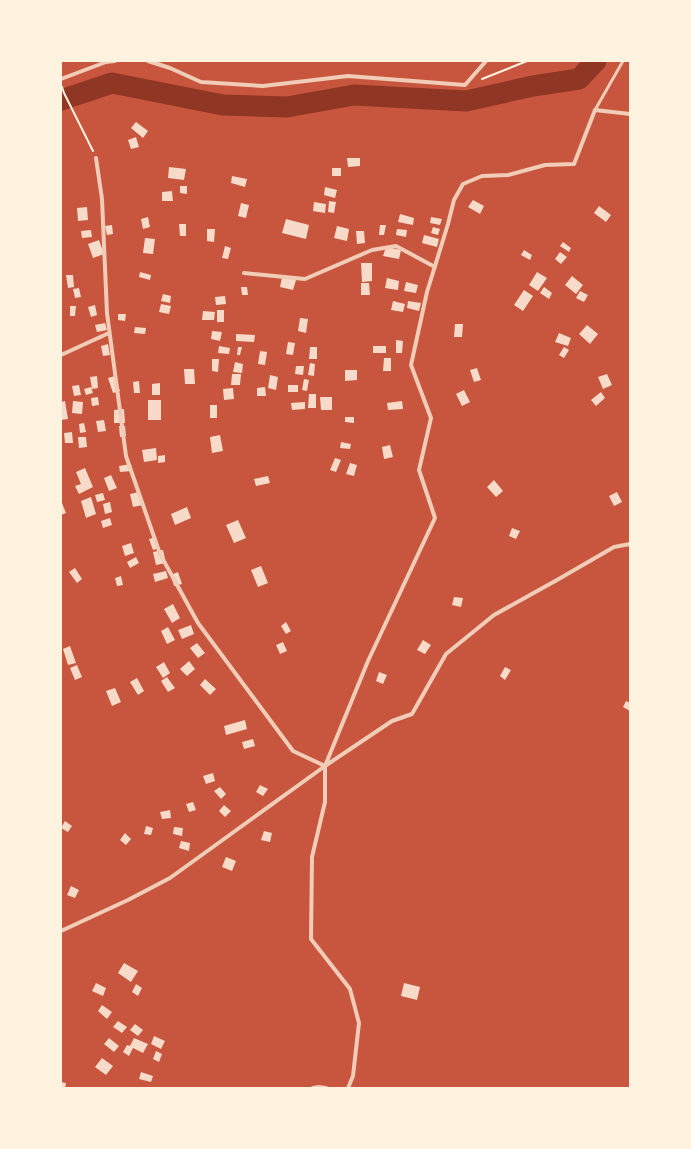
<svg xmlns="http://www.w3.org/2000/svg" width="691" height="1149" viewBox="0 0 691 1149" font-family="Roboto,sans-serif">
	<style>
		.lines { fill: none; stroke-linecap: round; stroke-linejoin: round }
		.river { stroke: #8f3625; stroke-width: 21 }
		.building { fill: #f7dbc8 }
		.path { stroke: #fff3e0; stroke-width: 2 }
		.service { stroke: #f1ccb7; stroke-width: 3 }
		.minor { stroke: #f1ccb7; stroke-width: 4 }
	</style>
	<rect width="100%" height="100%" fill="#c8553d"/>
	<g class="lines">
		<path class="river" d="M61,100l51,-17 111,22 64,2 67,-12 112,6 67,-15 46,-7 17,-18"/>
	</g>
	<path class="building" d="M136,122l12,9 -5,7 -12,-10z
		M136,137l3,10 -8,2 -3,-9z
		M347,158h13v8l-12,1z
		M169,167l17,2 -2,11 -16,-2z
		M332,168h9v8h-9z
		M232,176l15,3 -2,8 -14,-4z
		M180,186h7v8l-7,-1z
		M325,187l12,3 -2,8 -11,-3z
		M172,191l1,10h-11v-9z
		M473,200l11,6 -4,8 -12,-7z
		M329,201l7,1 -2,11 -6,-1z
		M314,202l12,2 -1,9 -12,-2z
		M241,203l8,2 -3,13 -8,-2z
		M599,206l12,9 -5,7 -12,-9z
		M87,207l1,13 -10,1 -1,-13z
		M400,214l14,4 -1,7 -15,-3z
		M148,217l2,10 -7,2 -2,-10z
		M431,217l11,2 -2,6 -10,-2z
		M286,219l23,6 -3,14 -24,-6z
		M179,224h7v12h-6z
		M112,225l1,9 -6,1 -2,-9z
		M380,225h6l-2,10h-5z
		M337,226l12,3 -2,12 -13,-3z
		M433,227l7,2 -2,6 -7,-2z
		M207,229h8l-1,13 -7,-1z
		M397,229l10,1 -1,7 -10,-2z
		M91,230l1,7 -10,1 -1,-7z
		M356,231h8l1,12 -8,1z
		M424,235l15,4 -2,8 -15,-4z
		M145,238l10,1 -2,15 -10,-1z
		M99,240l5,14 -11,4 -5,-14z
		M563,242l8,6 -2,4 -9,-6z
		M225,246l6,2 -3,11 -6,-1z
		M386,247l15,3 -2,9 -16,-3z
		M524,250l8,5 -2,5 -9,-5z
		M560,252l7,5 -6,7 -6,-5z
		M361,263h11v18l-10,1z
		M140,272l11,3 -1,5 -11,-3z
		M537,272l10,6 -9,13 -9,-6z
		M66,275h7l1,12 -6,1z
		M572,276l11,9 -7,9 -11,-9z
		M282,277l14,3 -3,10 -13,-3z
		M387,278l12,3 -1,9 -13,-2z
		M406,282l12,3 -2,8 -12,-2z
		M361,283h8l1,12h-9z
		M241,287h6l1,8h-6z
		M544,287l8,6 -3,6 -9,-6z
		M79,288l2,9 -6,1 -2,-9z
		M524,290l9,6 -10,15 -9,-6z
		M580,291l8,4 -4,7 -8,-4z
		M163,294l8,2 -1,7 -9,-2z
		M225,296l1,8 -10,1 -1,-8z
		M393,301l12,3 -2,8 -12,-2z
		M408,301l13,2 -2,8 -12,-3z
		M161,304l10,2 -2,8 -10,-2z
		M95,305l2,10 -6,2 -3,-10z
		M70,306h6l-1,10h-5z
		M217,310h7v12h-7z
		M203,311l12,1 -1,8h-12z
		M118,314h8l-1,7 -7,-1z
		M300,318l8,1 -2,14 -8,-2z
		M105,323l2,7 -10,2 -2,-7z
		M455,324h8l-1,13h-8z
		M587,325l11,9 -8,10 -11,-10z
		M135,327l11,1 -1,6 -11,-1z
		M212,331l10,1 -2,9 -9,-2z
		M559,333l12,5 -3,8 -13,-4z
		M236,334l19,1 -1,7 -18,-1z
		M396,340l7,1 -1,12h-6z
		M288,342l7,1 -2,12 -7,-1z
		M108,344l2,11 -7,1 -2,-10z
		M219,346l11,2 -1,6 -11,-1z
		M373,346h13v7h-13z
		M238,347h4l-2,8h-3z
		M310,347h7v12h-8z
		M564,347l5,3 -5,8 -5,-3z
		M260,351l7,1 -2,13 -7,-1z
		M384,358h7v13h-8z
		M212,359h7l-1,13 -6,-1z
		M235,362l8,2 -1,9 -9,-1z
		M310,363l5,1 -1,12 -6,-1z
		M296,366h8l-1,9 -8,-1z
		M477,368l4,12 -7,2 -4,-12z
		M184,369h10l1,15h-10z
		M345,370h12v10l-12,1z
		M232,374h9l-1,11h-9z
		M607,374l5,11 -9,4 -5,-12z
		M270,375l8,2 -2,13 -8,-2z
		M97,376l1,12 -6,1 -2,-12z
		M115,376l5,15 -7,2 -5,-15z
		M304,379l5,1 -2,11 -5,-1z
		M139,381l1,12h-6l-1,-11z
		M160,383v12h-8v-11z
		M79,385l2,10 -7,1 -2,-10z
		M288,385h10v7h-10z
		M91,387l2,6 -7,2 -2,-6z
		M265,387l1,9h-9v-8z
		M233,388l1,11 -10,1 -1,-11z
		M464,390l6,12 -8,4 -6,-12z
		M601,392l4,6 -9,8 -5,-6z
		M309,394h7v14h-8z
		M98,397l1,8 -7,1 -1,-8z
		M320,397h12v13h-11z
		M148,400h13v20h-13z
		M65,401l3,18 -7,1v-18z
		M73,401l10,1 -1,12 -10,-1z
		M402,401l1,8 -15,1 -1,-7z
		M305,402v7l-13,1 -1,-7z
		M210,405h7v13h-7z
		M124,409l1,14h-11v-13z
		M345,417h9v6l-9,-1z
		M104,420l2,11 -8,1 -2,-11z
		M84,423l2,9 -6,1 -1,-9z
		M119,426h6l1,10 -6,1z
		M72,432l1,11h-8l-1,-10z
		M220,435l3,16 -11,2 -2,-16z
		M78,437h8l1,10 -8,1z
		M341,442l10,2 -1,5 -10,-1z
		M390,445l3,12 -9,2 -2,-12z
		M156,448l1,12 -13,2 -2,-12z
		M165,455v7l-7,1v-7z
		M335,458l6,2 -5,12 -6,-2z
		M350,463l7,2 -3,11 -8,-2z
		M131,464l1,7 -12,1 -1,-6z
		M85,468l8,19 -14,7 -4,-8 6,-2 -5,-12z
		M111,475l6,13 -8,3 -5,-13z
		M268,476l2,7 -14,3 -2,-7z
		M494,480l9,11 -7,6 -9,-10z
		M139,492l4,13 -10,2 -3,-13z
		M617,492l5,10 -8,4 -5,-10z
		M103,493l2,7 -8,2 -2,-7z
		M91,497l5,17 -10,4 -5,-17z
		M110,502l2,10 -7,2 -2,-10z
		M61,503h1l4,10 -5,2z
		M187,507l4,11 -16,7 -4,-11z
		M110,518l2,7 -9,3 -2,-7z
		M238,520l8,18 -12,5 -8,-18z
		M512,528l8,3 -4,8 -7,-3z
		M156,537l3,11 -6,2 -4,-11z
		M131,543l3,10 -9,3 -3,-10z
		M163,550l3,13 -10,2 -3,-13z
		M136,557l3,6 -9,5 -3,-6z
		M261,566l7,17 -10,4 -7,-17z
		M75,568l7,11 -5,4 -8,-11z
		M166,571l2,7 -13,4 -2,-8z
		M178,572l4,12 -8,2 -3,-11z
		M121,576l2,9 -6,1 -2,-8z
		M454,597l9,1 -2,9 -9,-2z
		M173,604l7,14 -8,5 -8,-14z
		M286,622l5,9 -5,3 -5,-8z
		M191,625l3,9 -12,5 -4,-9z
		M168,627l7,13 -8,4 -6,-13z
		M423,640l8,5 -6,9 -8,-4z
		M283,642l4,9 -7,3 -4,-9z
		M197,643l8,10 -7,5 -8,-10z
		M70,646l6,17 -8,2 -5,-16z
		M189,661l6,8 -8,7 -7,-7z
		M164,662l6,11 -7,5 -7,-11z
		M77,665l5,12 -7,3 -5,-12z
		M505,667l6,3 -6,10 -5,-4z
		M379,672l8,3 -4,9 -7,-3z
		M167,677l8,11 -7,4 -7,-11z
		M137,678l7,13 -6,4 -8,-13z
		M205,679l11,10 -6,6 -10,-10z
		M115,688l6,14 -9,4 -6,-15z
		M626,701l4,2v8l-7,-4z
		M245,720l2,9 -21,6 -2,-9z
		M253,739l2,7 -11,3 -2,-7z
		M213,773l2,8 -9,3 -3,-8z
		M260,785l8,4 -5,7 -7,-4z
		M220,787l6,7 -5,5 -7,-8z
		M193,802l3,8 -7,2 -3,-8z
		M224,805l7,6 -6,6 -6,-6z
		M170,810l1,8 -9,1 -2,-7z
		M65,821l7,5 -4,6 -7,-4z
		M146,826l7,2 -2,7 -7,-1z
		M174,827l9,1 -1,8 -9,-2z
		M264,831l8,2 -2,9 -9,-2z
		M125,833l6,6 -5,6 -6,-5z
		M181,841l9,2 -1,8 -10,-3z
		M226,857l10,4 -4,10 -10,-4z
		M71,886l8,4 -4,8 -8,-3z
		M124,963l14,8 -7,11 -13,-9z
		M96,983l10,5 -3,8 -11,-5z
		M404,983l16,4 -3,13 -16,-4z
		M136,984l6,4 -4,8 -6,-4z
		M102,1005l10,7 -5,7 -9,-8z
		M118,1021l9,6 -5,6 -9,-6z
		M135,1024l8,6 -5,6 -8,-6z
		M154,1036l11,5 -4,8 -10,-5z
		M109,1038l10,8 -5,6 -10,-8z
		M134,1038l14,6 -5,9 -10,-5 -4,8 -6,-4 4,-7 3,1z
		M156,1051l6,3 -3,8 -6,-3z
		M102,1058l11,8 -7,9 -11,-8z
		M141,1072l12,4 -2,6 -12,-3z
		M61,1082l5,1 -1,5h-4z"/>
	<g class="lines">
		<path class="path" d="M482,79l45,-18
			M62,87l2,6 29,58"/>
		<path class="service" d="M595,110l28,-49"/>
		<path class="minor" d="M148,61l22,7 31,14 62,4 85,-10 117,9 21,-24
			M61,79l45,-17 9,-1
			M96,158l6,41 5,114 19,143 34,98 38,69 95,128 32,15
			M244,273l61,6 67,-29 24,-4 39,21
			M61,355l48,-22
			M61,931l67,-31 42,-22 155,-112 67,-45 20,-7 34,-60 48,-39 63,-35 57,-33 16,-3
			M313,1088l6,-1 7,1
			M348,1088l5,-12 6,-53 -9,-34 -39,-50 1,-82 13,-55v-36l43,-105 67,-143 -16,-48 12,-52 -20,-53 16,-73 21,-68 6,-24 9,-16 19,-8 26,-1 37,-10 29,-1 21,-54 35,4"/>
	</g>
	<rect width="691" height="1149" fill="none" stroke="#fff3e0" stroke-width="124"/>
</svg>
